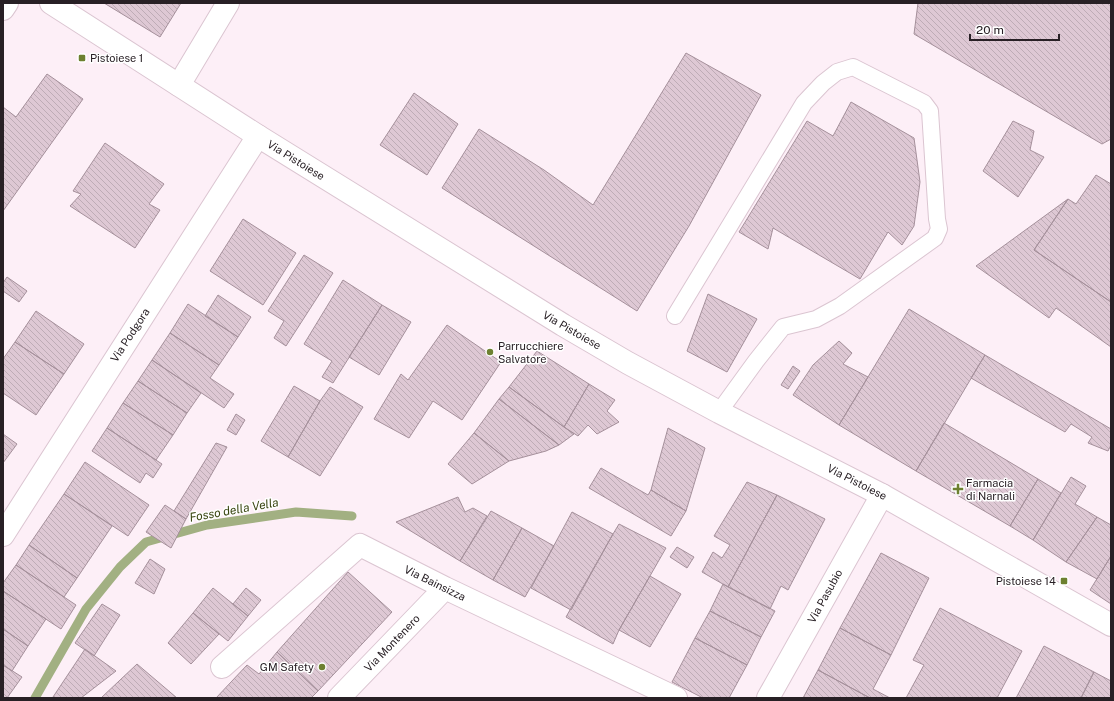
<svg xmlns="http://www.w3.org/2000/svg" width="1114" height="701" viewBox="0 0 1114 701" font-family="'Public Sans',sans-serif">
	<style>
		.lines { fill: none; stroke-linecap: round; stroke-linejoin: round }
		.stream { stroke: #a2b082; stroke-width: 9 }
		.building { fill: url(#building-back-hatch); stroke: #a5909b }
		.service-casing { stroke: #dbc5d1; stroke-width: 18 }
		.minor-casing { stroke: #dbc5d1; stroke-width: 24 }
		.tertiary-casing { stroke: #dbc5d1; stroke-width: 24 }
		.secondary-casing { stroke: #dbc5d1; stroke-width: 24 }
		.service { stroke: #fff; stroke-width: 16 }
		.minor { stroke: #fff; stroke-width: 22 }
		.tertiary { stroke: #fff; stroke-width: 22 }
		.secondary { stroke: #fff; stroke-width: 22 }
		.poi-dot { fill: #6d8030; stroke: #fff; stroke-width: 1.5 }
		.labels { text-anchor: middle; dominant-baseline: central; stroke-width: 3; stroke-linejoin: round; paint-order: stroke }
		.poi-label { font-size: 11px; fill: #282025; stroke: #fff; text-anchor: start }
		.street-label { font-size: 11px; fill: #282025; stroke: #fff }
		.water-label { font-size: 12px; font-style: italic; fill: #394511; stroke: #fff }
	</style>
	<defs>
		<pattern id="building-back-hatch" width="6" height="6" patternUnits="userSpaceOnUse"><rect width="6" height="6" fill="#dec8d4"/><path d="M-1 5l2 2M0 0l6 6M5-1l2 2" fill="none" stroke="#beacb6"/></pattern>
	</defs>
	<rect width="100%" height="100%" fill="#fdeff7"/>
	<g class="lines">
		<path class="stream" d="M35,698l51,-89 34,-42 26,-25 61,-17 89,-13 56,4"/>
	</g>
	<path class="building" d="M104,3h77l-21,34z
		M918,3h193v136l-9,5 -188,-110z
		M686,53l75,42 -72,131 -52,85 -195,-123 37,-59 65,41 49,35z
		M47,74l36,25 -80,112v-104l13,10z
		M414,93l44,31 -31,51 -47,-30z
		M851,102l63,36 6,44 -6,44 -12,19 -14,-13 -28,47 -87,-51 -5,21 -29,-17 68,-111 26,15z
		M1013,121l21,10 -4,19 14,7 -26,40 -35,-26z
		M105,143l59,41 -15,20 11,6 -25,38 -65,-42 11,-12 -8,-3z
		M1096,175l15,9v118l-77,-52 34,-51 8,5z
		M1068,199l-34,51 77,52v45l-55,-39 -7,10 -73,-52z
		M243,219l53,34 -33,52 -53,-34z
		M304,255l29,18 -47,73 -12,-8 10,-17 -16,-10z
		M7,277l20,14 -8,11 -16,-11v-8z
		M343,280l39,25 -49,78 -11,-6 10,-16 -28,-17z
		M708,294l49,25 -30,53 -40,-21z
		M218,295l33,22 -13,20 -33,-21z
		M188,304l50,33 -19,28 -49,-32z
		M382,305l29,17 -32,53 -30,-18z
		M909,309l76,46 -69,116 -77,-46z
		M36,311l48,33 -20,30 -49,-32z
		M447,325l54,37 -39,58 -29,-19 -24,37 -35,-19 27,-45 7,6z
		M170,333l49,32 -9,13 24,16 -10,14 -72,-48z
		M839,341l13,12 -9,11 25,13 -29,48 -46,-30 20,-30z
		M15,342l49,32 -28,41 -33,-22v-34z
		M537,351l52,33 -25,43 -55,-40z
		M985,355l126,74v16l-3,6 -20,-8 4,-6 -21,-13 -6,8 -94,-54z
		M152,360l49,33 -14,20 -49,-32z
		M793,366l7,5 -12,18 -7,-4z
		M138,381l49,32 -14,22 -50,-32z
		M589,384l26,16 -8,11 12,11 -22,12 -9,-9 -10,11 -14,-9z
		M294,386l26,15 -32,56 -27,-16z
		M330,387l33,20 -43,69 -32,-19 32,-56z
		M509,387l55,40 10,7 -15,11 -60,-46z
		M499,399l60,46 -13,6 -37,10 -35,-28z
		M123,403l50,32 -17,25 -49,-32z
		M236,414l9,6 -9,15 -9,-5z
		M944,423l94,56 -28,47 -94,-55z
		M107,428l55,36 -9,14 -7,-5 -6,10 -48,-32z
		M668,428l37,20 -19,63 -35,-21z
		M474,433l35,28 -37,23 -24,-20z
		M3,434l14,10 -14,19z
		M216,443l11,4 -41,72 -12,-8z
		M85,462l64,43 -21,31 -64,-42z
		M601,468l47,27 3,-5 35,21 -15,25 -82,-48z
		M1071,477l15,9 -11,18 22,13 -31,45 -33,-22z
		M1038,479l23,14 -28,47 -23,-14z
		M747,482l30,13 -49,92 -26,-15 11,-20 9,6 8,-13 -16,-9z
		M64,494l48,32 -35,52 -48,-33z
		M777,495l48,24 -37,71 -7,-4 -11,23 -42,-22z
		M458,497l7,15 8,-4 14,8 -27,45 -64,-39z
		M165,505l21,14 -15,29 -25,-16z
		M491,511l31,17 -29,52 -33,-19z
		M572,512l41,22 -42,76 -40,-22z
		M1097,517l14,8v31l-14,23 -31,-17z
		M619,524l47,24 -47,82 -6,14 -47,-27 47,-83z
		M522,528l32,18 -29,51 -32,-17z
		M29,545l48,33 -13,19 -48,-32z
		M677,547l17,10 -7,11 -17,-11z
		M881,553l48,25 -38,77 -51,-27z
		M1111,556v48l-21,-14z
		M150,559l15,10 -11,25 -19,-11z
		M16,565l60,40 -15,24 -58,-38v-8z
		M348,572l44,40 -74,79 -41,-39z
		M650,576l31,18 -31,53 -31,-17z
		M723,584l52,27 -14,26 -51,-26z
		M213,588l35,28 -20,25 -35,-28z
		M246,588l15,12 -13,16 -15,-12z
		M3,591l43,28 -18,27 -25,-17z
		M102,604l18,11 -26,41 -19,-13z
		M940,608l82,43 -25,47h-91l18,-33 -11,-5z
		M710,611l51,26 -14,28 -52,-27z
		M193,613l26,21 -28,30 -23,-21z
		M840,628l51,27 -18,34 17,9h-20l-52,-28z
		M3,629l25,17 -16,25 -9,-6z
		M695,638l52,27 -18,33h-26l-31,-16z
		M1044,646l50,26 -13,26h-65z
		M85,649l31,22 -35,27h-27l-1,-1z
		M277,652l41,39 -7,7h-95l31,-33 12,9z
		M137,664l40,34h-76z
		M3,665l19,12 -15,21h-4z
		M818,670l52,28h-67z
		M1094,672l17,9v17h-30z"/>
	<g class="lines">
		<defs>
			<path id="service" d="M675,316l129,-213 19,-20 14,-11 16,-5 71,36 6,8 7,108 2,10 -4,9 -95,68 -24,13 -33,8 -27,34 -37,51"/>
			<path id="minor" d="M3,9l4,-6
				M179,85l49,-82
				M3,535l255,-399
				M222,667l138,-122 85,43 231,110
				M339,698l106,-110"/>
			<path id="tertiary" d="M768,698l114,-203"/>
			<path id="secondary" d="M51,3l207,133 305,189 65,38 91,49 163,83 229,130"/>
		</defs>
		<use href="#service" class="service-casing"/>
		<use href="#minor" class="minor-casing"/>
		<use href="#tertiary" class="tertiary-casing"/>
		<use href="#secondary" class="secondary-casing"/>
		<use href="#service" class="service"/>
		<use href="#minor" class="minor"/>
		<use href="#tertiary" class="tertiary"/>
		<use href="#secondary" class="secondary"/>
	</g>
	<g class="poi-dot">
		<rect x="78" y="54" width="8" height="8" rx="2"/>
		<circle cx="490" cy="352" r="4"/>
		<path d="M956 483h4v4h4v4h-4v4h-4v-4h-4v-4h4z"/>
		<rect x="1060" y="577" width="8" height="8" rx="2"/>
		<circle cx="322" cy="667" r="4"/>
	</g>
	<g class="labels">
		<g class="poi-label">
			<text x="90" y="58">Pistoiese 1</text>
			<text x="498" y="346">Parrucchiere<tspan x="498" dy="13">Salvatore</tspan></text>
			<text x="966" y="483">Farmacia<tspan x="966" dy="13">di Narnali</tspan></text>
			<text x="1056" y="581" text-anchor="end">Pistoiese 14</text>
			<text x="314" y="667" text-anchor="end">GM Safety</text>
		</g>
		<g class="street-label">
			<text transform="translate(296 160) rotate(32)">Via Pistoiese</text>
			<text transform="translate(572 330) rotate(30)">Via Pistoiese</text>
			<text transform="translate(130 335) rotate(-57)">Via Podgora</text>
			<text transform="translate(857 482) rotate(27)">Via Pistoiese</text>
			<text transform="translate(435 583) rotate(26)">Via Bainsizza</text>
			<text transform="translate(825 596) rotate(-61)">Via Pasubio</text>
			<text transform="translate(392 643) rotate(-46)">Via Montenero</text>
		</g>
		<g class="water-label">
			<text transform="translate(234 510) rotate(-10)">Fosso della Vella</text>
		</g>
	</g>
	<rect width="1114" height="701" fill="none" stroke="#282025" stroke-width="8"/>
	<path d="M970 34v6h89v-6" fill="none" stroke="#282025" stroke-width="2"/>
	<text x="976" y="34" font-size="12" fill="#282025" stroke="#ffffff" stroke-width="3" paint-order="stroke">20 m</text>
</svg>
